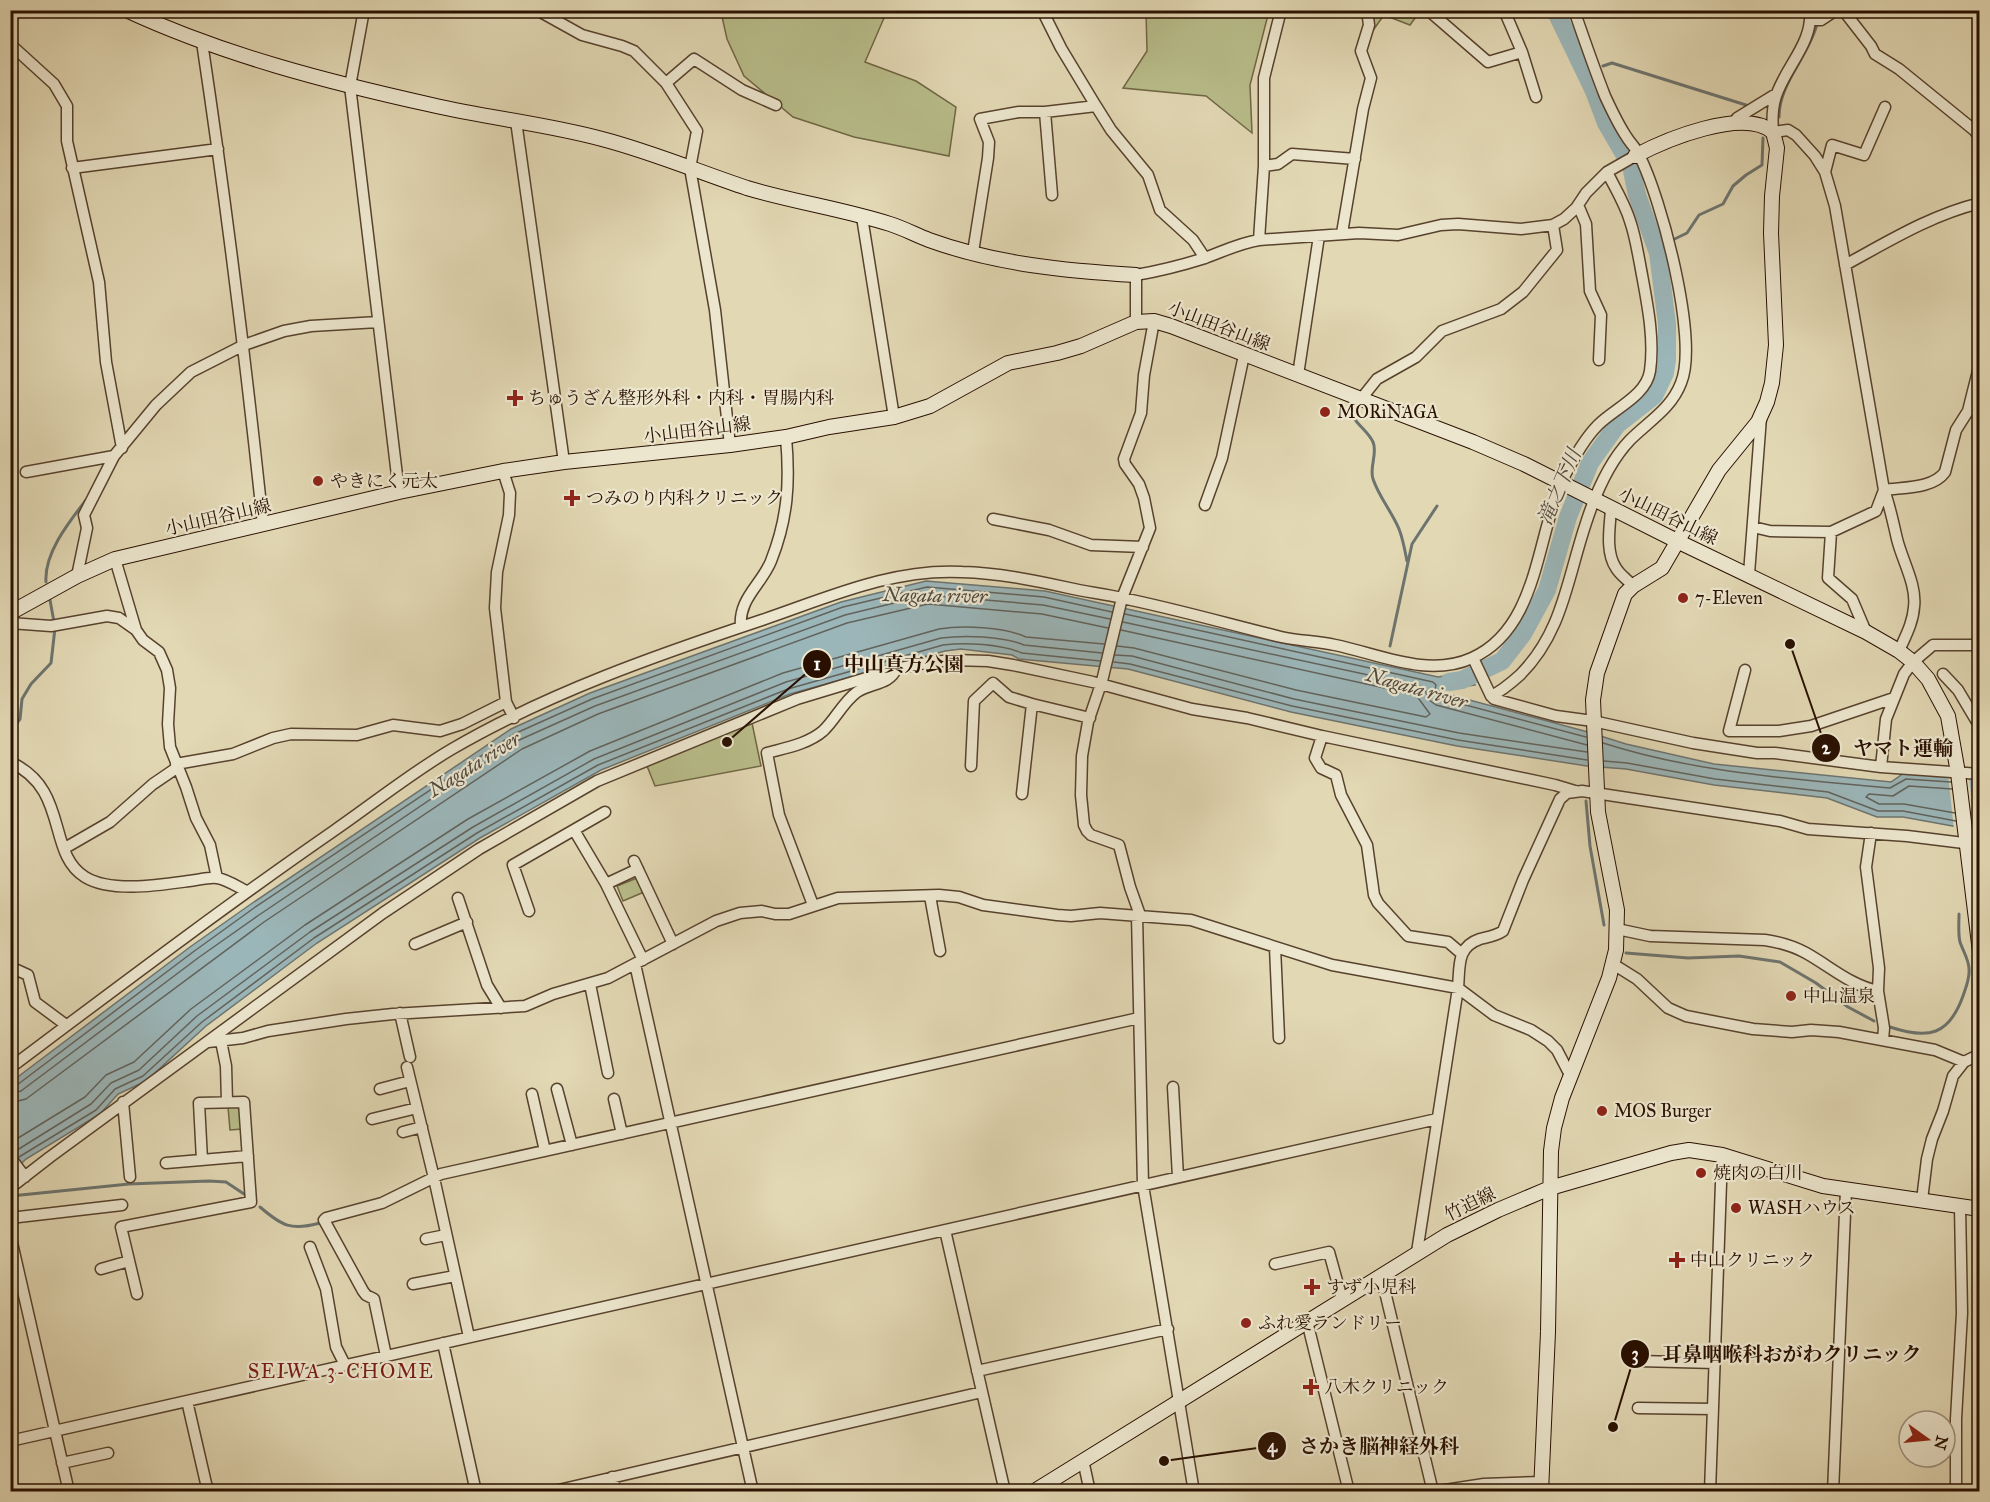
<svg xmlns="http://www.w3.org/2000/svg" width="1990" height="1502" viewBox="0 0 1990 1502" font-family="'IM FELL Great Primer','Noto Serif JP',serif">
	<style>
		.green { fill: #b8bd8a; stroke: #706645; stroke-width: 1.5 }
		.water { fill: #9bb6b9; stroke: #6d746f; stroke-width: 1.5 }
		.pier { fill: #e2d8b4 }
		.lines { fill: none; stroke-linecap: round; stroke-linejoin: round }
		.shore { stroke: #62635c; stroke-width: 1.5 }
		.stream { stroke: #6d746f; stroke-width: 3 }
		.river { stroke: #9bb6b9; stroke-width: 18 }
		.street-casing { stroke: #57422d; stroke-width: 13 }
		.secondary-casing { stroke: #291000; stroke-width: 16 }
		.street { stroke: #ece6ce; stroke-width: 10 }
		.secondary { stroke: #ece6ce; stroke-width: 14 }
		.poi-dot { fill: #8f2418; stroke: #ece6ce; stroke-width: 2 }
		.labels { text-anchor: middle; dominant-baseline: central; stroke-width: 4.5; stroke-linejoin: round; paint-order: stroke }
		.street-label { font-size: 18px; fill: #291000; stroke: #ece6ce }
		.poi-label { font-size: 18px; fill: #291000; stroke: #ece6ce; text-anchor: start }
		.water-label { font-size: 20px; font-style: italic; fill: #514a41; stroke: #ece6ce }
		.neighbourhood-label { font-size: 20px; letter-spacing: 1.5px; fill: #7a1f14; stroke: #ece6ce }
		.leader { fill: none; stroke: #291000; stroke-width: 2 }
		.callout-dot { fill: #291000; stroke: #ece6ce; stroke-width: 2 }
		.mark-label { font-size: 18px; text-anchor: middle; font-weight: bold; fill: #fff }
		.callout-label { font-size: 20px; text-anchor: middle; font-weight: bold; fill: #291000; stroke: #ece6ce; stroke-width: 4.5; stroke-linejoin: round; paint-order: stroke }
	</style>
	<rect width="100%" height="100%" fill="#e2d8b4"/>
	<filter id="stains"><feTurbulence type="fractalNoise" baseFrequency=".00333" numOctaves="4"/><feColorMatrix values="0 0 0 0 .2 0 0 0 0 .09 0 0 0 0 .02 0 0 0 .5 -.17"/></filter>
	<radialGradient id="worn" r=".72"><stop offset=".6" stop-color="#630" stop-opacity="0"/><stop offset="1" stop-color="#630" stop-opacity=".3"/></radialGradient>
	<path class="green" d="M716,11h171l-22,51 51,19 40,26 -7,49 -95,-19 -61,-20 -49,-41 -17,-37 -6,-27z
		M1146,11h123l-19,74 2,48 -46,-37 -83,-8 24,-37z
		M1371,11h47v3l-8,11 -26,-10 -10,14z
		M752,723l9,43 -106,20 -10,-25z
		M637,878l7,14 -21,9 -6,-15z
		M228,1107h9l3,3 2,19 -12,1z"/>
	<path class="water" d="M926,581l119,10 393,86 31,-5 6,13 -39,6 152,41 38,12 88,20 177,18 13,-9 47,3 26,4 2,1v48l-21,-2 -55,-10h-26l-50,-19 -113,-13 -88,-16 -39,-3 -130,-20 -166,-34 -163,-43 -109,-10 -7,-4 -51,-6 -16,2 -155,43 -189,76 -121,68 -163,105 -111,83 -60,55 -28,13 -18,20 -74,45 -15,14v-91l179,-135 61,-43 260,-175 79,-36 251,-91z"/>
	<path class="pier" d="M1948,774l21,2 6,55 -21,-1z"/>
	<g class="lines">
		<path class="shore" d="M1125,614l308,68 3,3 -2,9 5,4 147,39
			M1123,622l301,65 5,13 7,5 151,40
			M1117,646l17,2 162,42 130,27 4,-3 -14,-19 -295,-65
			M1115,655l17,1 162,43 165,34 128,19
			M1114,662l16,2 162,42 166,34 129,20
			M1603,743c93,30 191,36 287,45l16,-9 45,3
			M1604,761l23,2 88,16 113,13 50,19h25l53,10
			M1952,789l-43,-3 -16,10 -24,-2 -3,3 13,7h25l51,9
			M10,1087l7,-2 176,-133 61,-44 260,-174 78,-35 251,-92 84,-20 117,10 68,15
			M10,1094l11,-3 177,-133 61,-43 258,-174 78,-35 250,-91 82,-20 116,10 67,14
			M10,1103l16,-4 238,-177 258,-173 76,-35 249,-91 81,-19 114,10 66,14
			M10,1143l75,-46 21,-22 28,-13 57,-53 114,-84 163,-106 122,-68 193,-78 156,-44c24,-4 65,-2 87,8l78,7
			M14,1152l77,-48 20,-21 28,-13 58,-54 113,-84 163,-105 121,-68 192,-77 155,-44c24,-3 61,-2 83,7l78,8
			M19,1157l77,-47 19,-21 28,-13 59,-54 112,-84 163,-105 121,-68 190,-76 155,-44c22,-3 58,-1 79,8l78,8"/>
		<path class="stream" d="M1819,17l1,-3 6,-4
			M1603,66l9,-3 134,42
			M1584,71l3,-1
			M1779,117c0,-34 30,-61 38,-93
			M1656,248l31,-15 12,-18 24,-11 10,-18 13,-11 16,-10 1,-27
			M1351,403c-3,18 15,24 22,39 5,11 -4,25 0,37 6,18 19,33 26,50 4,10 6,22 8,32
			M46,582c-2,-29 23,-60 40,-82
			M50,600l4,22
			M1390,646l22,-102 25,-38
			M10,732l10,-13 2,-20 9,-15 20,-21 4,-35
			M1586,801l4,45 14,79
			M1626,953l62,5 51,-2 41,6 36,21 32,24 26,14
			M1890,1027c39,13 59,8 73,-31 3,-9 7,-18 6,-27 0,-9 -6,-18 -9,-27 -2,-8 -1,-19 -1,-28
			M11,1196l118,-12 80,-3 17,1 18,12
			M260,1207c22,19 31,24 60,16"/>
		<path class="river" d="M1449,682l13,-2 40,-19 21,-27 24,-44 21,-73 22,-54 27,-38 37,-29 11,-23 2,-13v-36l-9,-71 -21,-58 -6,-29 -25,-43 -12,-32 -39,-81"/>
		<defs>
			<path id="street" d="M364,10l-14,76 49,406
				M537,10l45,25 40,11 12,5 32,32 31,48 -7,37 25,142 15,135
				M1042,10l19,38 35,58
				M1428,10l60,52 34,-10
				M1504,10l18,42 14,45
				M1810,10c3,33 -24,56 -34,86 -4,12 -4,24 -3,36l15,-2 8,5 19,21 10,16 10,34 49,284c6,16 9,32 13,49 5,21 20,46 17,68 -1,16 -9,30 -15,44
				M1843,10l28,36 4,8 24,15 75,61 6,7
				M1811,20h10l15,-10
				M202,42c24,160 44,321 61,482
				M10,44l44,40 13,22v35l32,141 7,80 16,86
				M666,83l28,-24 48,31 34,15
				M1045,112l7,83
				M516,121l48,341
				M1736,123l1,-5 39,-24
				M1264,166l14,-2 14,-10 63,5
				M72,168l146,-19
				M1825,172l7,-27 32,10 21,-48
				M1578,205l8,19 4,67 11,24 -2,45
				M862,217l32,200
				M1342,233l21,-124 8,-31 -10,-27 8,-26 -2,-15
				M1259,240l5,-74v-88l17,-68
				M973,252l15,-94 1,-16 -9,-23 39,-7h26l51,-6 15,24 37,45 12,35 33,30 12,18
				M1845,265c44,-24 86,-50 135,-62
				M1136,322v-47c23,-4 47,-10 69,-17 19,-7 35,-15 54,-18l100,-7 39,2 43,-10 17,-1 63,5 32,-4 11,-6 12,-11 10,-15 21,-21 28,-16
				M1298,375l21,-139
				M1361,399l16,-20 39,-22 26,-26 59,-22 22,-17 34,-42 -4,-25
				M503,471l7,22 -1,22 -12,57 -2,36 11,94 8,16
				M26,472l88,-16
				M1205,505l17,-47 22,-103
				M1611,509c-1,17 -6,43 5,59 4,7 12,12 17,18
				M993,519l56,11 42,15 52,2
				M1753,527l17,4 61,1 45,-21 8,-21c19,-3 49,-1 61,-18l11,-42 12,-19 12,-48
				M1831,532l-3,46 24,21 14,33
				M115,559l21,71
				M1749,574l12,-157
				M77,576l10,-48 -3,-13 30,-59 42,-51 35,-33 53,-27 40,-14 27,-5 67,-4
				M10,623l41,3 56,-10 12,2 17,12 7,10 16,12 8,18 3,18 -2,36 2,23 16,40 10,31 14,27 7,33
				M741,627c-3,-28 21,-43 30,-66 17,-43 19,-79 15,-124
				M1473,658l18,38 3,3 62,17 37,5 100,22 64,10h18l106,14 99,7
				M1745,670l-16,61h50l32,-5 83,-28
				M1943,674l15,16 22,37
				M1491,696c11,-5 19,-12 29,-21 43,-43 47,-96 66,-152 9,-28 23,-61 44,-83 19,-19 41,-31 51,-57 18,-43 -20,-186 -42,-228 -3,-7 -9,-12 -13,-19 -8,-12 -15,-27 -21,-40 -11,-28 -21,-57 -31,-86
				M1322,736l-7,22 6,10 15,7 5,20 26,50 7,50 4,8 30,33 40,6 14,12
				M10,762c60,27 36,91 75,115 26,16 75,8 104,4 9,-1 20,-4 28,-3 9,1 21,9 29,13
				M176,764l57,-10 40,-16 18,-4 66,1 36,-10 47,6 22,-7 44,-22
				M971,766l3,-65 19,-18 16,14 23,7
				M1881,767l5,-48 18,-45 9,-12 20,-17h47
				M1022,794l10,-90 58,14
				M574,830l32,54 37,76
				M1871,833l-5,34 13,101 -1,23 6,37 -1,12
				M65,848l45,-26 43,-38 25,-17
				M634,861l39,83
				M606,884l32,-15
				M930,896l10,55
				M458,898l29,87 14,23
				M813,905l-34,-90 -12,-62c18,-5 41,-9 56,-22 12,-11 20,-29 34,-39 12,-9 33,-7 39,-23
				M529,911l-16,-46 92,-53
				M1137,915l6,270 51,307
				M1140,915l-10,-28 -11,-42 -28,-10 -4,-4 -3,-6 -3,-30 1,-39 6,-34 14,-41 20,-83 28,-70 -6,-30 -5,-14 -14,-20 -1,-5 17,-46 3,-38 10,-54
				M1617,929l33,7 115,4c14,2 28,6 41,13 25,14 44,32 72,38
				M415,944l52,-22
				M1275,947l4,91
				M635,964l118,528
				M1613,964l24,15 31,29 18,8 67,13 39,3 19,-2 28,2 96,18 29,12
				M10,970h7l11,5 7,27 31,23
				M590,984l18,89
				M400,1013l10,44
				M221,1041l5,25 1,36
				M208,1042l35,-4 25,-7 78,-12 47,-5 132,-8 28,-12 55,-16 108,-57 24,-8 22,-2 13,3h14l49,-16 101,-3 20,2 24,8 74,10 14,1 29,-3 91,7 141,45 126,23 36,27 37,15 17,11 9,9 13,25
				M407,1067l27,111 35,159
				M10,1068c108,-81 215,-162 325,-238 39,-27 76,-57 117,-81 96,-56 205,-94 310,-129 65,-22 130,-52 200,-48 36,1 71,8 107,16 18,4 36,6 53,10 54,11 106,26 159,39 18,4 36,4 54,8 44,9 93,33 137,13 67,-30 64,-122 91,-179 9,-18 21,-40 35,-54 17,-17 48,-29 52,-54 5,-35 -4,-73 -10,-107 -3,-15 -5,-29 -10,-43 -5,-17 -15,-33 -23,-49
				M1173,1087l5,90
				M380,1089l30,-8
				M557,1089l15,56
				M532,1094l13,57
				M614,1099l8,35
				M123,1102l7,75
				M372,1119l45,-11
				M403,1132l19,-5
				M10,1157l15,20
				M166,1163l82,-7
				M10,1188l40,-31 333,-244 96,-64 118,-68 200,-82 99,-30 29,-6 27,-3 36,1 25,4 80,17 99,27 55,9 75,18 233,49 20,6
				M1922,1200l5,-41 5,-20 11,-28 10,-35 11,-14 16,-8
				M10,1218l112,-13
				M945,1230l60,262
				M10,1234l59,258
				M426,1239l20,-4
				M310,1247l16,42 10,58 9,18
				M1417,1252l41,-264c2,-21 -2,-41 22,-49 8,-2 16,-3 23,-8l20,-51 37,-81 7,-6 15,-2 198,30 28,8 99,7 73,9
				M1275,1264l54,-12 13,47
				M101,1269l28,-8
				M1381,1275l52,217
				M413,1284l42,-8
				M137,1294l-16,-67 130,-25 -7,-100 -45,1 3,57
				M1307,1321l42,171
				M443,1343l33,149
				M386,1356l-12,-57 -8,-4 -3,-4 -39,-71 2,-2 56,-15 59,-29 698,-156
				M1639,1361l76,2
				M977,1371l191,-42
				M187,1401l21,91
				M1638,1408l75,1
				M10,1441l1427,-322
				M1083,1460l7,32
				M62,1463l46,-10
				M612,1477l4,15
				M550,1492l432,-100
				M1432,1492l52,-8 58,-2
				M1710,1492l12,-337
				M1833,1492l13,-302
				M1956,1492v-73l6,-106 -2,-107"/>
			<path id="secondary" d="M126,10c97,45 202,72 306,95 56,13 115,19 170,34 50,13 97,33 145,49 47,14 96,21 143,36 13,4 26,11 39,16 66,24 137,31 207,35
				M10,613l67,-37 38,-17 284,-67 104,-21 61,-9 166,-17 56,-8 43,-10 65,-10 36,-11 78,-43 49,-10 24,-7 55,-24 18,-1 17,5 302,116 51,22 153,77 189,91 33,19 14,11 15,17 20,37 10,57 22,179
				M1033,1492l414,-257 51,-25 52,-22 121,-35 18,-3 33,5 101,31 157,23
				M1541,1492l7,-160 3,-181 3,-23 8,-30 47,-120 7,-28 1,-40 -19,-98 -5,-112 4,-27 28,-79 8,-8 29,-18 57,-98 39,-48 9,-20 5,-19 4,-38 -5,-112 1,-37 5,-48 -4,-16c-30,-25 -108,8 -138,24"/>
		</defs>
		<use href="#street" class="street-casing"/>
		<use href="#secondary" class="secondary-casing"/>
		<use href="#street" class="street"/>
		<use href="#secondary" class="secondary"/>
	</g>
	<g class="poi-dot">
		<path d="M512 389h6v6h6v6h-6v6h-6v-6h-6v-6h6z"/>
		<circle cx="1325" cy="412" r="6"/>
		<circle cx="318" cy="481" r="6"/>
		<path d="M569 489h6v6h6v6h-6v6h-6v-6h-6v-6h6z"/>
		<circle cx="1683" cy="598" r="6"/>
		<circle cx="1791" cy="996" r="6"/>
		<circle cx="1602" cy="1111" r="6"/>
		<circle cx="1701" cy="1173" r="6"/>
		<circle cx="1736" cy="1208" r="6"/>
		<path d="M1674 1251h6v6h6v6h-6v6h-6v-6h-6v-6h6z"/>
		<path d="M1309 1278h6v6h6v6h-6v6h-6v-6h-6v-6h6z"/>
		<circle cx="1246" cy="1323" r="6"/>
		<path d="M1308 1378h6v6h6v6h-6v6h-6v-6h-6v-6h6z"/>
	</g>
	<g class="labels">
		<g class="street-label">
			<text transform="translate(1219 326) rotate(21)">小山田谷山線</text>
			<text transform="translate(697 430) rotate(-7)">小山田谷山線</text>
			<text transform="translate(1668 516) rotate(26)">小山田谷山線</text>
			<text transform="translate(218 517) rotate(-13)">小山田谷山線</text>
			<text transform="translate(1470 1204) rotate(-26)">竹迫線</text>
		</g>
		<g class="poi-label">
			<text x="528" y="398">ちゅうざん整形外科・内科・胃腸内科</text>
			<text x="1337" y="412">MORiNAGA</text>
			<text x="330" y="481">やきにく元太</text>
			<text x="586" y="498">つみのり内科クリニック</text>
			<text x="1695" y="598">7-Eleven</text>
			<text x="1803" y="996">中山温泉</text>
			<text x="1614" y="1111">MOS Burger</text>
			<text x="1713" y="1173">焼肉の白川</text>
			<text x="1748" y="1208">WASHハウス</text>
			<text x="1690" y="1260">中山クリニック</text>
			<text x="1326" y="1287">すず小児科</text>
			<text x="1258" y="1323">ふれ愛ランドリー</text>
			<text x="1324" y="1387">八木クリニック</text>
		</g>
		<g class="water-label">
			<text transform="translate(1559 487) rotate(-67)">滝之下川</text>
			<text transform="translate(935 595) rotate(1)">Nagata river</text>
			<text transform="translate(1417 688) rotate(16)">Nagata river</text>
			<text transform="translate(474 764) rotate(-32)">Nagata river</text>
		</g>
		<g class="neighbourhood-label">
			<text x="341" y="1371">SEIWA 3-CHOME</text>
		</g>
	</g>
	<path class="leader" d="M727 742L817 664M1790 644L1826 748M1613 1427L1635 1354M1164 1461L1272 1446"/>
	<g class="callout-dot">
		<circle cx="727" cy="742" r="6"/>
		<circle cx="1790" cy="644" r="6"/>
		<circle cx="1613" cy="1427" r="6"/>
		<circle cx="1164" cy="1461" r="6"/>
		<circle cx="817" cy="664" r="15"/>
		<circle cx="1826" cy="748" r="15"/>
		<circle cx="1635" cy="1354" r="15"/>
		<circle cx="1272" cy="1446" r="15"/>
	</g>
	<g class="mark-label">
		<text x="817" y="670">1</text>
		<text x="1826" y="754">2</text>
		<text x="1635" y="1360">3</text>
		<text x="1272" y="1452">4</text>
	</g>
	<g class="callout-label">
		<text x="904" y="671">中山真方公園</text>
		<text x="1903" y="755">ヤマト運輸</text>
		<text x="1792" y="1361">耳鼻咽喉科おがわクリニック</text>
		<text x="1379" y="1453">さかき脳神経外科</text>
	</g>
	<rect width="1990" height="1502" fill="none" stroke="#e2d8b4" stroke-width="36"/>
	<rect x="12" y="12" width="1966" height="1478" fill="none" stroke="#291000" stroke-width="3"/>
	<rect x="18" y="18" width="1954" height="1466" fill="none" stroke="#291000" stroke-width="1.5"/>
	<g transform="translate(1927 1439) rotate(105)"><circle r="28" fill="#ece6ce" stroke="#9e907c" stroke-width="1.5"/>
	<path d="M0-4.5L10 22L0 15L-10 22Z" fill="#8f2418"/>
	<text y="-9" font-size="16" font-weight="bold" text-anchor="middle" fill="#291000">N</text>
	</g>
	<rect width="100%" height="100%" filter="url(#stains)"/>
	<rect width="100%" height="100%" fill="url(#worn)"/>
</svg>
